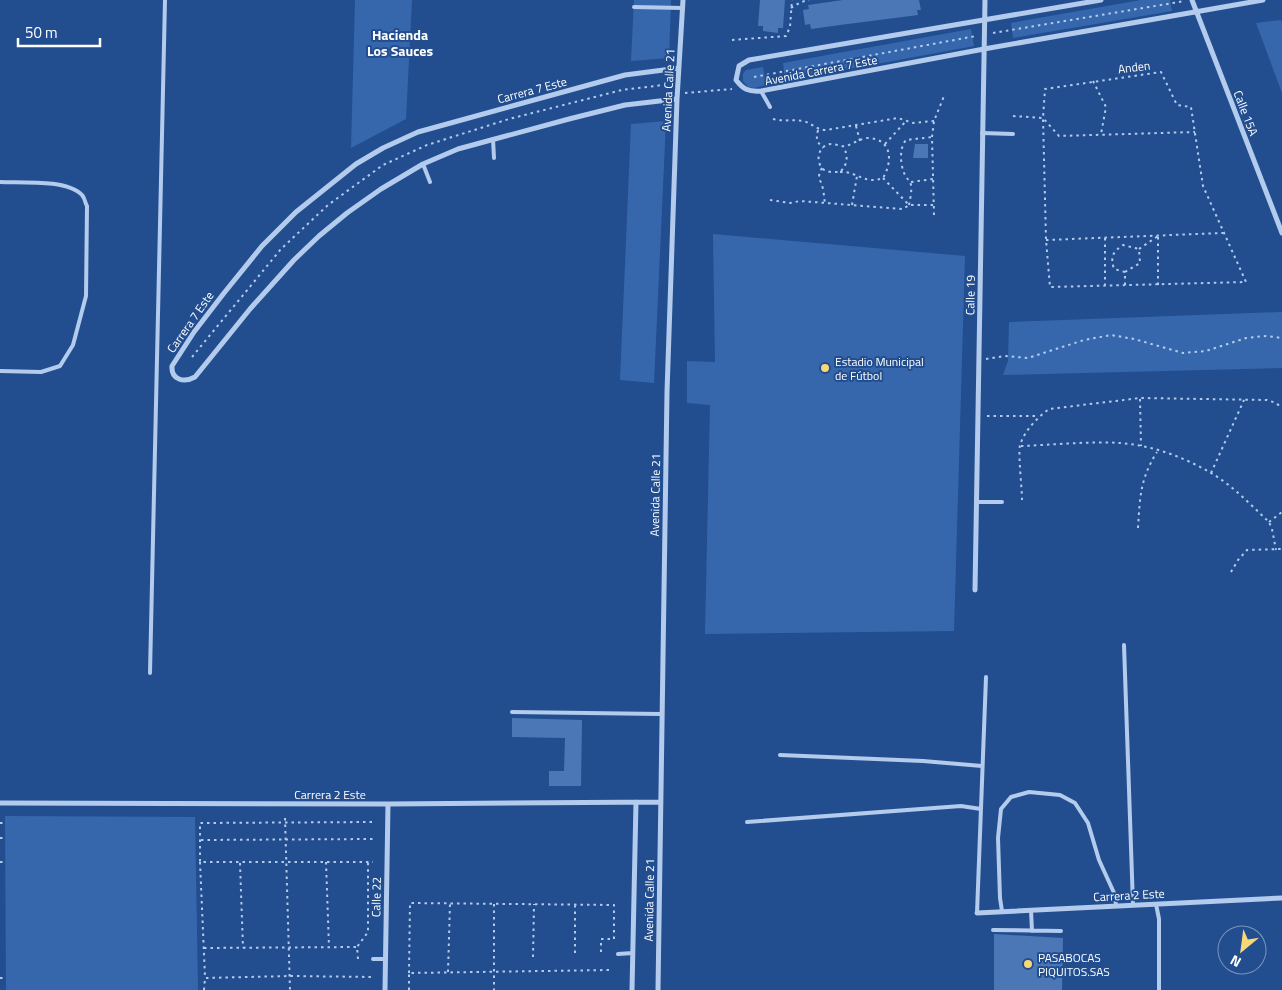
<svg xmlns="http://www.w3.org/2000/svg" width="1282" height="990" viewBox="0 0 1282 990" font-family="'Titillium Web',sans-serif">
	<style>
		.green { fill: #3667ad }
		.building { fill: #4b77b7 }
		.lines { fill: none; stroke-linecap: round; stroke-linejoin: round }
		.path { stroke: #b3cbec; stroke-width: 2; stroke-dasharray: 2.5 4; stroke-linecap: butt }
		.service { stroke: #b3cbec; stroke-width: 4 }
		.minor { stroke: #b3cbec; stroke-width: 5 }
		.poi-dot { fill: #f8d776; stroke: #224e90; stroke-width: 2 }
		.labels { text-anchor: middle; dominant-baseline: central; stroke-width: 4; stroke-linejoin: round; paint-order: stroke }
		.street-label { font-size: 12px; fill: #fff; stroke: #224e90 }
		.poi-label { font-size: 12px; fill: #fff; stroke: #224e90; text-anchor: start }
		.neighbourhood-label { font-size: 14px; font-weight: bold; fill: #fff; stroke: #224e90 }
	</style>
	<rect width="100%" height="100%" fill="#224e90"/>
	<path class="green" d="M355,0h57l-6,119 -55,29z
		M634,0h37l-2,58 -38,3z
		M1141,0h29l2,11 -159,27 -2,-15z
		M1281,20l1,3v70l-26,-70z
		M971,29l3,17 -189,35 -2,-18z
		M763,67l3,18 -12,3 -6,-1 -5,-6v-7l3,-4z
		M666,121l-12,262 -34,-3 11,-256z
		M713,234l252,22 -11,375 -249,3 5,-229 -23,-2v-42l28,1z
		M1282,312v56l-279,7 5,-14 1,-39z
		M5,816l190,1 3,173h-192z"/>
	<path class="building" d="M760,0h25l-2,28h-5v5l-15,-2v-5h-5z
		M843,0h76l2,10h-4l1,5 -78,10 -29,4 -1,-5 -5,1 -2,-15 6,-1 -1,-4z
		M915,144h13v14h-15z
		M512,718l70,2 -1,66h-32v-15h15l1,-33 -53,-1z
		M994,934l69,4 -1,52h-68z"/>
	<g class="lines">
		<path class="path" d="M791,8l10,-6 8,-2
			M993,33l192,-32
			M732,40l54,-4 4,-9 2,-27
			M754,77l222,-41
			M1093,81l13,26 -5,27
			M685,93l47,-4
			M1013,116l30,2 2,-29 116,-17 16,33 14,2 12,79 43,96 -196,5 -4,-47 -3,-122 16,18 136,-4
			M773,119c10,3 20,0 30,2 9,2 13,9 23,9l72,-12 15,5 21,-2
			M856,126l4,15
			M818,130c-2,9 -2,11 5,18
			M885,144l22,-24
			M822,168c-6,9 -1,12 1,21 1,5 1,9 2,14
			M840,172c18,-1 23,13 43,6 10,-17 9,-39 -15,-40 -7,0 -15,6 -22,8 -6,1 -13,-4 -19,-1 -9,3 -11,16 -5,23 4,5 12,4 18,4 8,-8 8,-15 4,-25
			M883,178l26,27
			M911,182l22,-3
			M770,200l20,3 10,-2 103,8 6,-4h25
			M852,205l5,-29
			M909,205c1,-6 3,-13 2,-20 -1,-4 -4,-6 -6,-10 -5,-10 -6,-27 1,-35l26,-3
			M934,215l-2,-78 2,-16 10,-25
			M1105,238v47
			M1046,240l177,-7
			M1139,249l19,-13
			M1125,272l-11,-3c-4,-13 -1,-17 9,-24l16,4
			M1125,272l15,-9 -1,-14
			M1125,285v-12
			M1158,285v-48
			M192,357l89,-108 47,-44 55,-40 44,-20 82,-26 113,-29 49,-6
			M986,359l19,-3 23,2 56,-18 27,-5 23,4 49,14 23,-2 40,-13 20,-2 16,2
			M1140,399l1,47
			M987,416h52
			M1021,446c31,-1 68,-5 99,-3 31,2 64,14 91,30 21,12 40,32 58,49l3,7 4,21
			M1211,473l33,-73
			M1022,500c0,-12 -4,-45 -2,-55 5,-15 17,-27 29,-36l91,-11 127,2 9,3 6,5
			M1269,522l13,-10
			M1138,528c2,-31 2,-49 19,-76
			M1231,572l7,-12 9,-10 35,-1
			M285,818l5,172
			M372,822l-172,1v39h173
			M0,823h5
			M0,838h5
			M201,840l172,-1
			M0,862h5
			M200,862l5,115
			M326,862l3,85
			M240,863l3,85
			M494,904v86
			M575,905v51
			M204,948l153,-1
			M533,957l1,-53
			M358,959l-1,-12 11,-15v-69
			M448,972l2,-69
			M409,973l1,-70 204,2v34h-13v17
			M0,978h6
			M204,990l1,-12 85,-2 84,1
			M409,990v-17l201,-3"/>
		<path class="service" d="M634,7l49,1
			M761,91l9,16
			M982,133l31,1
			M493,139l1,19
			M423,164l7,18
			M0,182c21,1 67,-3 82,13 3,3 3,8 5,11l-1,90 -13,49 -13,21 -19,6 -41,-1
			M976,502h26
			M1124,645l9,260
			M150,673l15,-673
			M512,712l149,2
			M780,755l143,6 59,5
			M747,822l214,-16 20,3
			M1156,904l3,15v71
			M1031,910l1,21
			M1002,911l-2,-13 -2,-60 3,-29 10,-12 18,-5 31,3 15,8 13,20 11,37 16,35 1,11
			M977,913l9,-236
			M993,930l68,1
			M618,954l15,-1
			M373,959h12"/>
		<path class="minor" d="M1101,0l-352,60 -10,6 -3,14c7,9 12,12 25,11l223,-42 279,-49
			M1192,0l90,233
			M677,99l-52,6 -56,14 -111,30 -35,15 -42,25 -34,24 -28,23 -25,24 -44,49 -55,68c-11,6 -24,3 -23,-11l22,-34 30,-39 38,-47 34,-34 60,-48 27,-16 35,-16 207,-57 54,-7
			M975,590l10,-590
			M0,803l388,1 272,-2
			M977,913l305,-15
			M385,990l3,-186
			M632,990l4,-188
			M658,990l9,-598 10,-293 6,-99"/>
	</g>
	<g class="poi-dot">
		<circle cx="825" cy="368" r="5"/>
		<circle cx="1028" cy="964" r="5"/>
	</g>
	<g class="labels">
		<g class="street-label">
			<text transform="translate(1134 67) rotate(-7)">Anden</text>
			<text transform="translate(821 70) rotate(-11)">Avenida Carrera 7 Este</text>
			<text transform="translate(532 90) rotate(-15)">Carrera 7 Este</text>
			<text transform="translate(668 90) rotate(-87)">Avenida Calle 21</text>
			<text transform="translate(1246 113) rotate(69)">Calle 15A</text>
			<text transform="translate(970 295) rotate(-89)">Calle 19</text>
			<text transform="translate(190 322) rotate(-55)">Carrera 7 Este</text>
			<text transform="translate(655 495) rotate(-89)">Avenida Calle 21</text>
			<text x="330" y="794">Carrera 2 Este</text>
			<text transform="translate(1129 895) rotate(-3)">Carrera 2 Este</text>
			<text transform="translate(376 897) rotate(-89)">Calle 22</text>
			<text transform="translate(649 900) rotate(-89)">Avenida Calle 21</text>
		</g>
		<g class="poi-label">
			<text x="835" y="361">Estadio Municipal<tspan x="835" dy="14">de Fútbol</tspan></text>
			<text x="1038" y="957">PASABOCAS<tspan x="1038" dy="14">PIQUITOS.SAS</tspan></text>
		</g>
		<g class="neighbourhood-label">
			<text x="400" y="34">Hacienda<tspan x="400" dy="16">Los Sauces</tspan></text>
		</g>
	</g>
	<g transform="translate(1242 950) rotate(209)"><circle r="24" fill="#224e90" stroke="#7a95bc"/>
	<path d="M0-4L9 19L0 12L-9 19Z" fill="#f8d776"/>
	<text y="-8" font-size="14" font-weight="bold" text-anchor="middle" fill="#ffffff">N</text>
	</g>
	<path d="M18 38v8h82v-8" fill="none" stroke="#ffffff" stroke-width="2.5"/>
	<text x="25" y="38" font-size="15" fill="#ffffff" stroke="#224e90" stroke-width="4" paint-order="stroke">50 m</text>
</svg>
